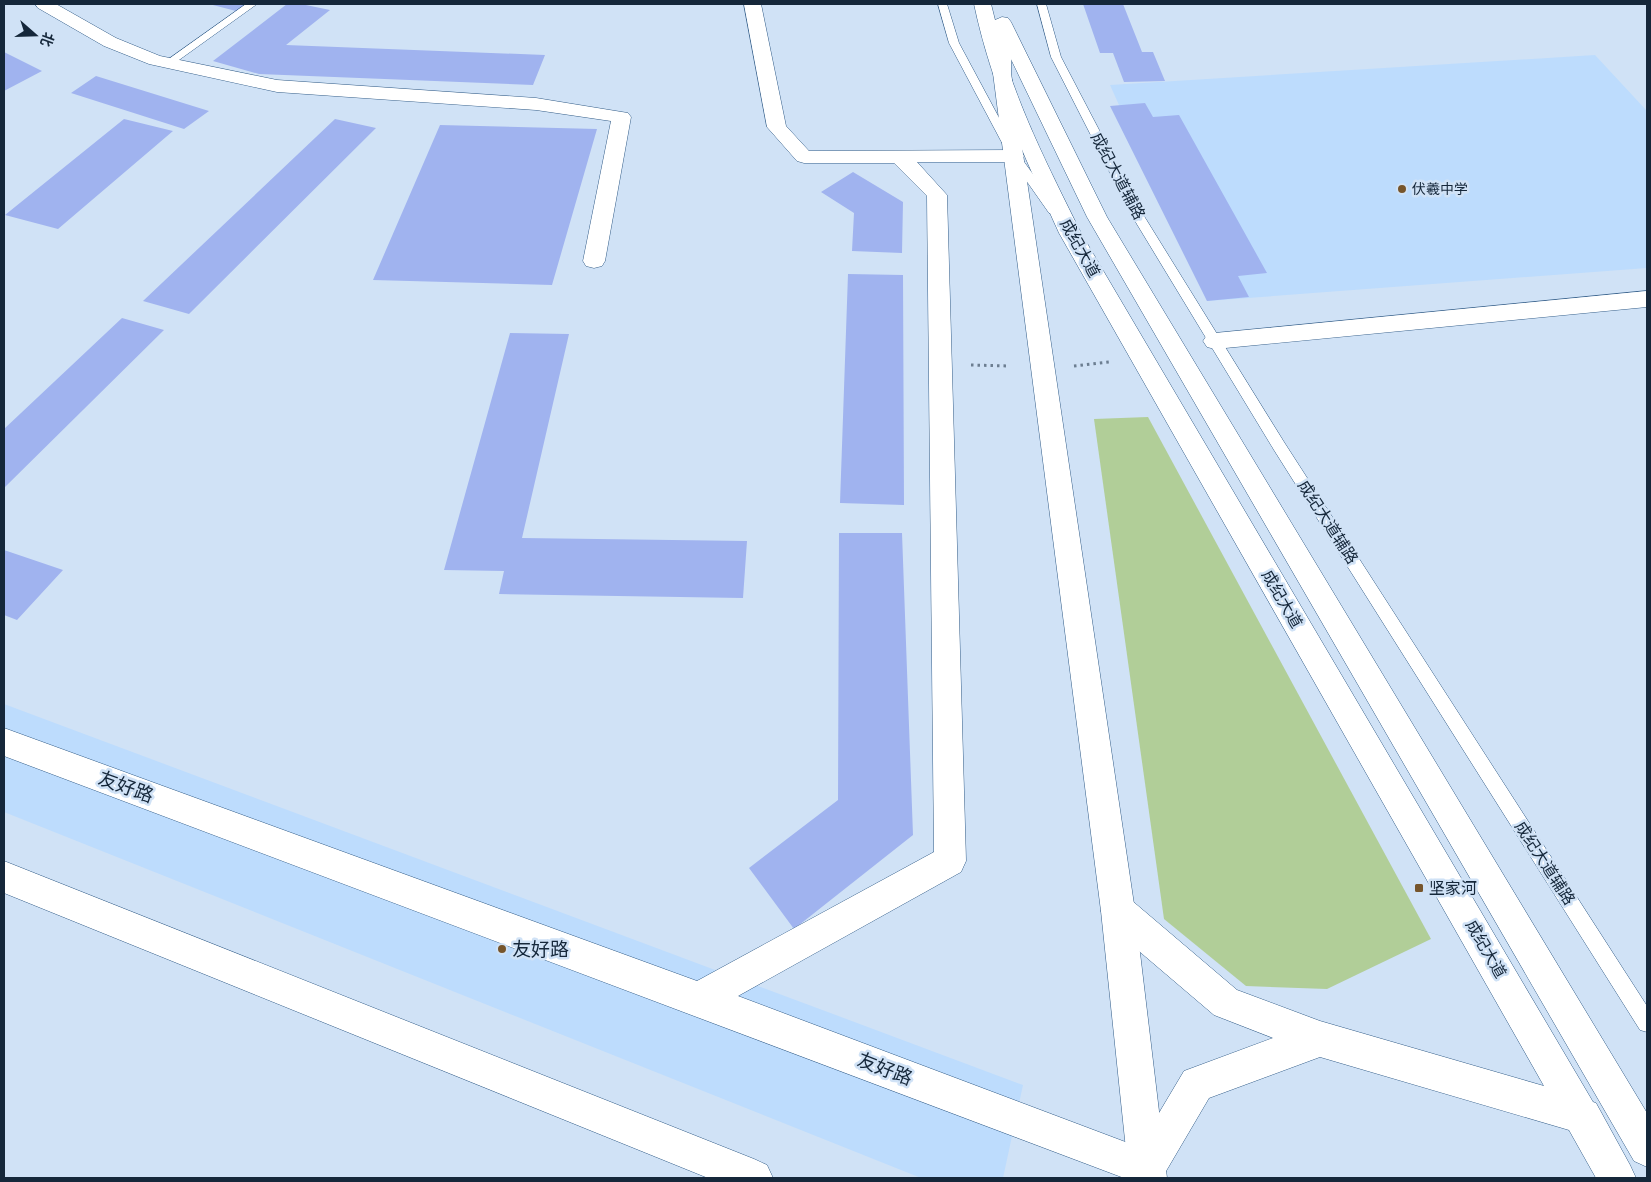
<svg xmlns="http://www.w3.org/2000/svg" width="1651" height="1182" viewBox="0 0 1651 1182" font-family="Rubik,'Noto Sans SC',sans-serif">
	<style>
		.built { fill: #bddcfd }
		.green { fill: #b1ce98 }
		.building { fill: #a0b3ef }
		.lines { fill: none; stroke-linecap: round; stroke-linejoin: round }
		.lane-casing { stroke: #335d88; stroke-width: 1 }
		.street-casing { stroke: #335d88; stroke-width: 1 }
		.secondary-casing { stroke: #335d88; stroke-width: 1 }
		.highway-casing { stroke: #335d88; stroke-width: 1 }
		.path { stroke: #6c7e91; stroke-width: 3; stroke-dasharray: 2.5 4; stroke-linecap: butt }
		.lane { fill: #fff; fill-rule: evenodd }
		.street { fill: #fff; fill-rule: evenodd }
		.secondary { fill: #fff; fill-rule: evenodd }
		.highway { fill: #fff; fill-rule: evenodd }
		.poi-dot { fill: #76552c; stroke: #d0e2f6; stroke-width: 2 }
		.labels { text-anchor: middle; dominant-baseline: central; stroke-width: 5; stroke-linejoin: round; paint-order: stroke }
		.far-poi-label { font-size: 14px; fill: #15273a; stroke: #d0e2f6; text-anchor: start }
		.street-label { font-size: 16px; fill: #15273a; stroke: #d0e2f6 }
		.poi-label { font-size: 16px; fill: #15273a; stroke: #d0e2f6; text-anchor: start }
		.near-street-label { font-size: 19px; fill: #15273a; stroke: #d0e2f6 }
		.near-poi-label { font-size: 19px; fill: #15273a; stroke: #d0e2f6; text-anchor: start }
	</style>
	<rect width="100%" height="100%" fill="#d0e2f6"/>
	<path class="built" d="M1595,55l52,56v157l-440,33 -97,-216z
		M4,704l1019,381 -20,93h-82l-917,-366z"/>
	<path class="green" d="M1148,417l283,522 -104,50 -81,-3 -82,-67 -70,-500z"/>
	<path class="building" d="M209,4h38l-11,7z
		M287,4h14l29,6 -44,35 259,10 -12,30 -274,-11 -46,-13z
		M1083,4h40l19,48h11l12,29 -41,1 -11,-29h-13z
		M4,52l38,19 -38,20z
		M96,76l113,35 -25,18 -113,-36z
		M1145,103l8,14 26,-2 88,158 -29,3 11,21 -42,4 -97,-195z
		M124,119l49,12 -115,98 -53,-14z
		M335,119l41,9 -187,186 -46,-13z
		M440,125l157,4 -45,156 -179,-5z
		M853,172l50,30 -1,51 -50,-2 2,-38 -33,-21z
		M848,274l55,1 1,230 -64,-2z
		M122,318l42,12 -160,158v-59z
		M510,333l59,1 -47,204 225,3 -4,57 -244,-4 5,-23 -60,-1z
		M839,533h63l11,302 -119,94 -45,-61 89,-68z
		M4,550l59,20 -46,50 -13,-5z"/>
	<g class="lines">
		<defs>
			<path id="lane" d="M246,4h11l-85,61h-6v-4z
				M938,4h9l12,39 60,112 38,52 2,3 -2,3h-8l-40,-57 -60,-113z
				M1037,4h9l15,53 83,159 140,226 363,564v26l-7,-2 -366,-580 -142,-234 -81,-159z"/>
			<path id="street" d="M35,4h21l60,34 44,18 117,24 259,18 92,15 3,4 -26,144 -3,5 -8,2 -8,-2 -3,-5 28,-140 -75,-11 -259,-18 -128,-28 -45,-18 -66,-38z
				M744,4h17l25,122 23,25 205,-1 7,2 3,4 -3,4 -7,2h-97l30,33 19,666 -5,11 -223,124 422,159 6,13 -4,10h-38l-1120,-422v-28l693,253 237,-129 -7,-656 -33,-33h-90l-7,-2 -30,-34z
				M1647,291v16l-432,42 -8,-2 -4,-6 4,-6 8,-2z
				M4,861l750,298 13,6 6,13h-65l-704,-285z"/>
			<path id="secondary" d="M1003,22l6,1 3,4 -1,46 124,838 32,267h-38l-28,-267 -108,-838 1,-46 3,-4z"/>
			<path id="highway" d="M974,4h17l4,16 7,-3 6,1 3,4 96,195 540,896v54l-13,-6 -547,-944 -90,-187c17,71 52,138 84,203l512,869 3,1 34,62 6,13h-40l-27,-48 -249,-73 -111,41 -47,80h-30l-4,-10 6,-13 50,-84 89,-33 -59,-23 -108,-92 -5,-12 5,-12 12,-5 12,5 107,91 83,31 224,65 -485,-853c-34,-75 -68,-148 -85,-229z"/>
		</defs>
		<use href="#lane" class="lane-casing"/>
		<use href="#street" class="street-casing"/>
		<use href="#secondary" class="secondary-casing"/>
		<use href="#highway" class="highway-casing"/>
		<path class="path" d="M971,365l39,1
			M1074,366l35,-4"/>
		<use href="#lane" class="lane"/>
		<use href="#street" class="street"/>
		<use href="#secondary" class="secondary"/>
		<use href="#highway" class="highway"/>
	</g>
	<g class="poi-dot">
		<circle cx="1402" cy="189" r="5"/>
		<rect x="1414" y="883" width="10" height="10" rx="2.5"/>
		<circle cx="502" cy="949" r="5"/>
	</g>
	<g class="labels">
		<g class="far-poi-label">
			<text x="1412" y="189">伏羲中学</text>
		</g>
		<g class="street-label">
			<text transform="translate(1118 176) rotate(62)">成纪大道辅路</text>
			<text transform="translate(1080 248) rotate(61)">成纪大道</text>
			<text transform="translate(1328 522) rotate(57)">成纪大道辅路</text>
			<text transform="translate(1282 599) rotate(60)">成纪大道</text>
			<text transform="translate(1545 863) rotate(57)">成纪大道辅路</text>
			<text transform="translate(1486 949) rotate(60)">成纪大道</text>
		</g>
		<g class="poi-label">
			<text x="1429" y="888">坚家河</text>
		</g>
		<g class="near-street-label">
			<text transform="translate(126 787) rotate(20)">友好路</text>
			<text transform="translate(885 1069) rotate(21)">友好路</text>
		</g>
		<g class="near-poi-label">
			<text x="512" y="949">友好路</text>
		</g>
	</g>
	<rect width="1651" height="1182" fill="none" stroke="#15273a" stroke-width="10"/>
	<g transform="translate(35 35) rotate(110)" stroke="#d0e2f6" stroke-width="4" paint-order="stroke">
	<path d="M0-4L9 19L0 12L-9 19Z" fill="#15273a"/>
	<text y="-8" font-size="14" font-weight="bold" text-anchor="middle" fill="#15273a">北</text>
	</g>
</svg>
